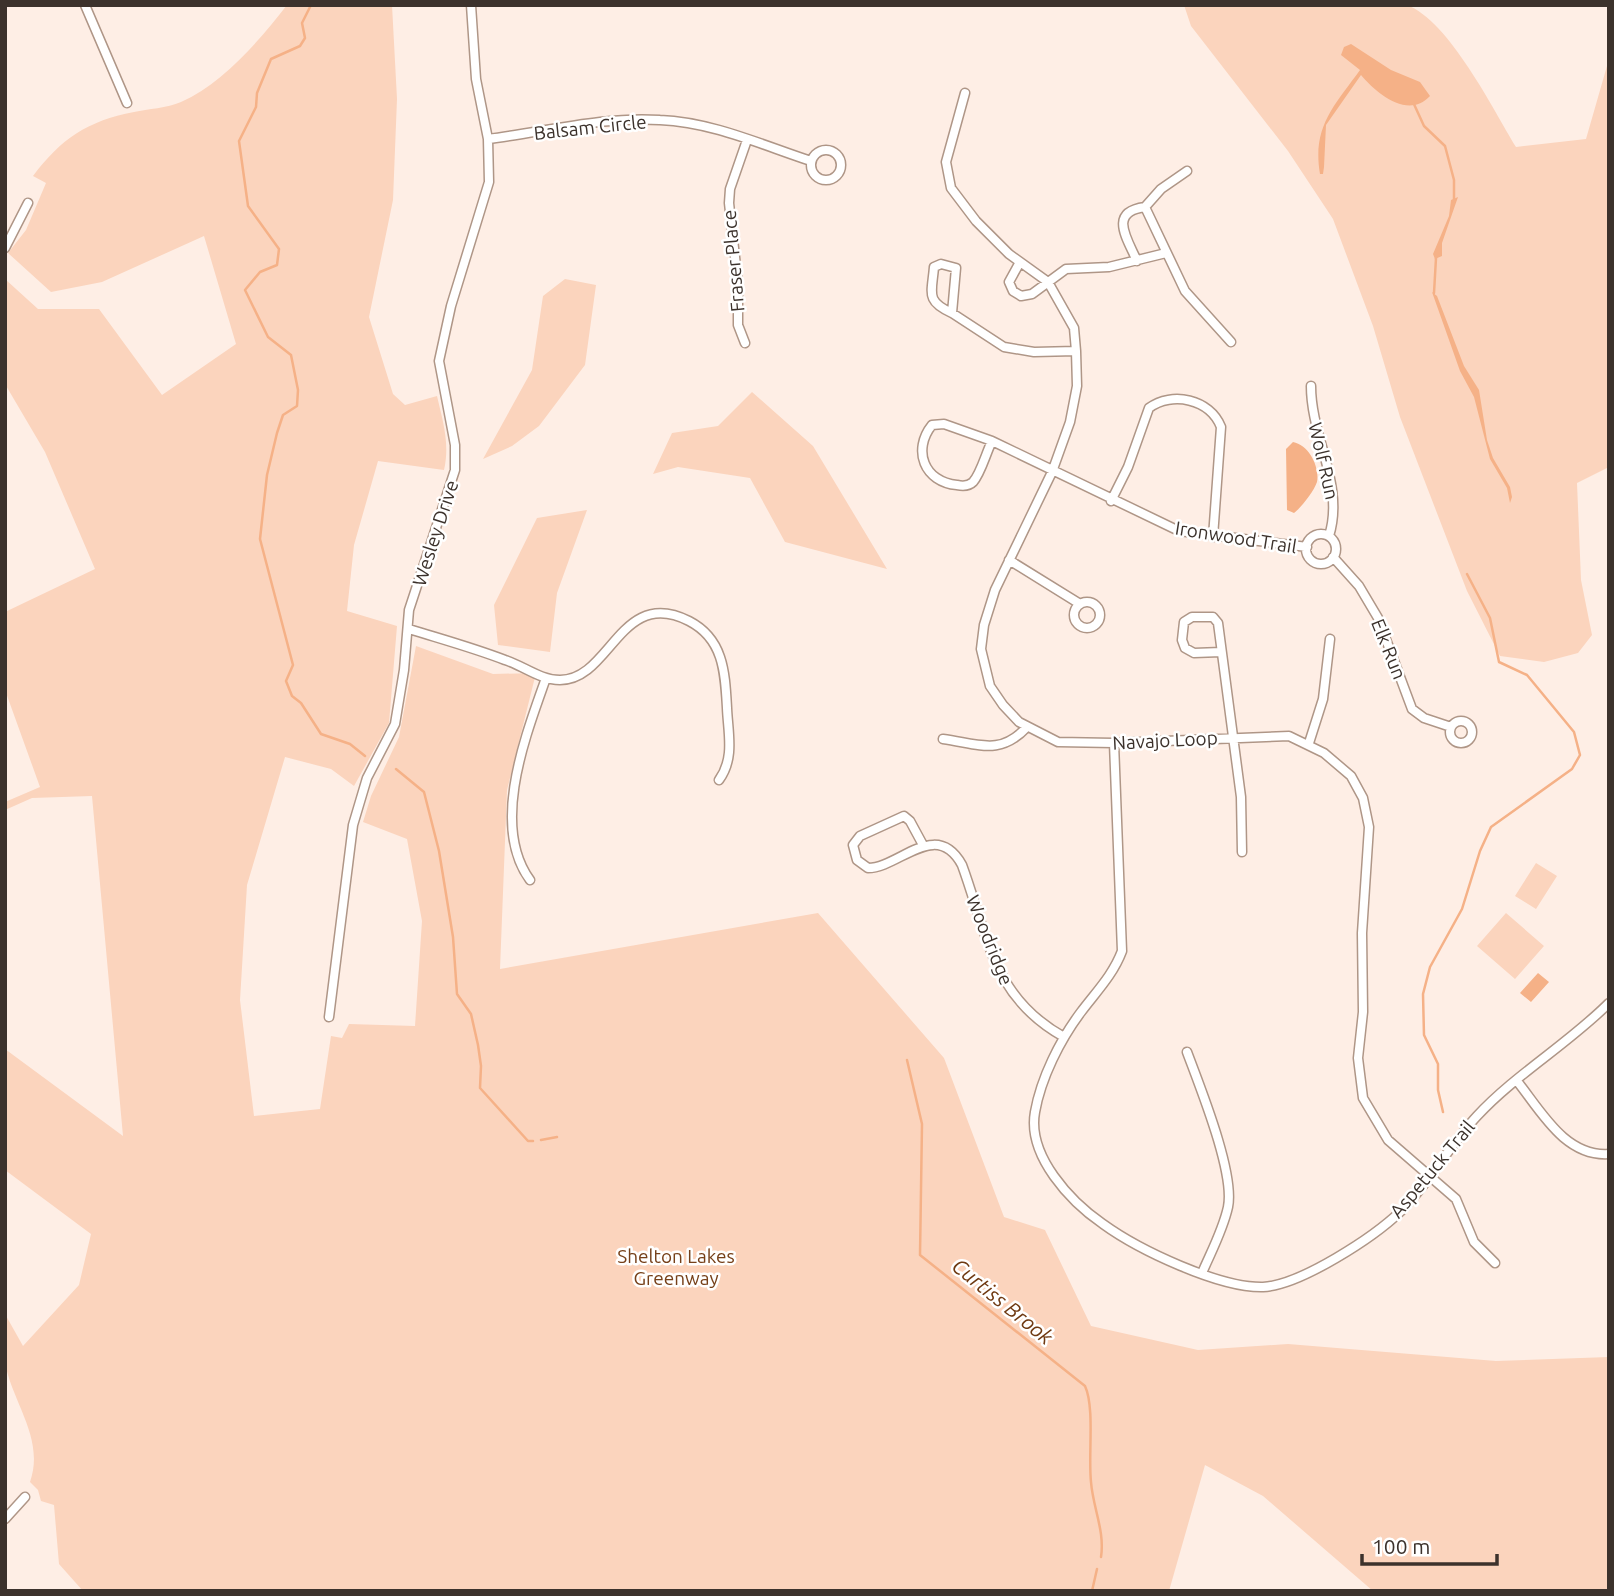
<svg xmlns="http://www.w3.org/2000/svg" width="1614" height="1596" viewBox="0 0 1614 1596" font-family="Ubuntu,sans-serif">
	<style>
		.green { fill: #fbd4bd }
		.water { fill: #f5b187 }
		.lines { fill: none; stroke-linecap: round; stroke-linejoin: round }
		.stream { stroke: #f5b187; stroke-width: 2.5 }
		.minor-casing { stroke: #af9687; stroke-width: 11 }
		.minor { stroke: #fff; stroke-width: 8 }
		.labels { text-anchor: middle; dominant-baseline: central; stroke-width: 5; stroke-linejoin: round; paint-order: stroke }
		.street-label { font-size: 19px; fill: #3c322c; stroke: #fff }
		.park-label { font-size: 19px; fill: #764019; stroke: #fff }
		.water-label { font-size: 21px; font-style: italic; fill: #6f3911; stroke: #fff }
	</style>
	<rect width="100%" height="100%" fill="#feeee5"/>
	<path class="green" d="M287,5h105l5,94 -4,101 -24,117 24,77 12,11 32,-9c6,26 13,48 7,74l-66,-9 -24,84 -7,66 50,15 -8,97 -35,63 -23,-17 -46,-12 -38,128 -7,115 14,116 66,-7 11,-73 11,2 7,-14 66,2 7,-105 -15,-82 -44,-17 8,-26 28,-59 17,-91 77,28 43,-1 -29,117 -7,179 318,-56 126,145 60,159 41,13 46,96 107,24 90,-6 208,17 113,-4v234h-236l-110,-95 -58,-31 -36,126h-1086l-24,-27 -5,-59 -13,-4 -3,-11 -8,-8c15,-43 -17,-78 -25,-119 -3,-15 0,-34 0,-49l18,32 56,-61 12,-51 -86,-64v-121l118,87 -31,-340 -60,2 -27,12v-8l35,-15 -35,-97v-78l90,-43 -50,-117 -40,-68v-105l33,30h61l63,86 74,-51 -32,-108 -102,46 -51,10 -43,-39 18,-23 20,-47 -13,-7c28,-37 54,-55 101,-64 14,-3 33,-4 47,-10 42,-19 78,-61 106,-97z
		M1184,5h223c42,16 86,104 109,142l70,-8 23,-80v408l-32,16 4,97 11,55 -14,18 -34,9 -44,-6 -33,-65 -67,-174 -27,-91 -40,-107 -45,-68 -97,-125z
		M565,279l31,6 -11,80 -46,61 -27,20 -29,13 49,-89 11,-74z
		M752,392l61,54 74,123 -102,-27 -35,-64 -72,-11 -25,7 19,-41 46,-7z
		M587,510l-30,83 -7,59 -52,-7 -4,-40 43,-87z
		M1536,863l21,13 -21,33 -21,-13z
		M1506,913l38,33 -29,33 -38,-33z"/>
	<path class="water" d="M1351,44l40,26 29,12 10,14c-22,24 -54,-3 -69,-21l-35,50 -2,42 -1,7h-3c-8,-47 14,-68 40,-104l-19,-15 3,-8z
		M1458,197l-16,46v13l-7,3 -2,-5 16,-38 2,-16z
		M1432,292l5,4 27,70 15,24 8,50 6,18 17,29 2,10 -2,6 -3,-15 -17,-29 -16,-62 -14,-26z
		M1293,442c16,3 27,25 24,40 -3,9 -16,26 -23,31l-7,-3 -1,-61z
		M1538,973l11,9 -18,20 -11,-9z"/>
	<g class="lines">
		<path class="stream" d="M311,5l-9,18 3,15 -5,8 -29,13 -14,34 -1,14 -17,34 9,65 31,43 -2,16 -17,7 -15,18 23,47 23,18 7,35 -1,16 -14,9 -6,18 -10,42 -7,64 33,126 -7,16 6,15 9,7 20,31 29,10 15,12
			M1413,102l11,24 21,20 9,34v22
			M1434,293l2,-35
			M396,769l28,23 15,59 14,86 4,57 14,20 7,31 3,21 -1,22 48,53h5
			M907,1060l15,64 -2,131 165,131c10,22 3,69 6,96 2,26 14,49 10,75
			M1443,1112l-5,-22v-26l-14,-29 -1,-41 7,-27 32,-58 18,-58 11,-24 81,-58 8,-14 -6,-23 -47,-57 -28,-13 -9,-44 -23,-44
			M541,1140l16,-3
			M1092,1591l5,-22"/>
		<defs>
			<path id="minor" d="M85,5l42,98
				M965,93l-19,69 5,26 25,33 33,33 39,28 26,46 2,23 1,35 -7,36 -18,50 -57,118 -11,35 -3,24 9,37 13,19 16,17 39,20 56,1 175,-7 35,17 27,23 12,22 6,29 -7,106 1,79 -5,46 5,40 25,42 68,59 18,43 21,21
				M488,139c56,-7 116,-23 172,-19 52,2 102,25 151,41
				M811 165a15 15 0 1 1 30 0a15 15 0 1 1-30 0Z
				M1145,207l40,84 46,51
				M5,248l23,-45
				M1137,261c-10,-23 -29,-49 8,-54l16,-18 26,-18
				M1020,262l-11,20 4,9 8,5 11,-2 34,-25 43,-2 57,-14
				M941,264l15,4 -4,45c-27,-12 -20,-20 -18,-46z
				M952,313l52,34 30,5 42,-1
				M745,343l-7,-18v-41l-9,-81 1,-14 17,-49
				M1311,386c0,52 34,99 18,150
				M992,441c-6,12 -11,32 -19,41 -4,4 -11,4 -16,3 -33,-3 -45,-35 -25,-60l12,-1 48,17 187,90 128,16
				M1111,501l17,-34 21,-59c23,-17 61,-9 72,19l-8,110
				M1306 549a15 15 0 1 1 30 0a15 15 0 1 1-30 0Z
				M1333,557l26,29 19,32 34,91 12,9 27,9
				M1009,560l71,44
				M1074 615a13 13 0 1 1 26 0a13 13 0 1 1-26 0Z
				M409,629c32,10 65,19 96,31 19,6 35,20 55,20 51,0 60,-94 129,-59 35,18 36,52 38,87 1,25 8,50 -8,72
				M1221,652l-27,1 -9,-5 -3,-8 2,-18 8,-5h21l5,6 23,174 1,55
				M1450 732a11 11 0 1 1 22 0a11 11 0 1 1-22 0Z
				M943,739c36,5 57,17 84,-12
				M1114,743l8,208c-9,24 -26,41 -41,61 -21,28 -40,66 -46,100 -8,44 36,90 68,112 36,26 116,64 160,63 38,-2 111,-50 138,-76 28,-28 48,-65 76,-95 39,-42 91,-72 132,-113
				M1309,743l14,-44 7,-60
				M923,845l-13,-24 -6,-5 -44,20 -7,9 4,15 11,8c31,0 68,-50 94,-3 26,71 30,132 102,172
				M530,880c-40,-55 -4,-145 16,-202
				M329,1017l24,-192 14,-47 28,-54 9,-54 5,-60 46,-140v-25l-16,-84 12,-55 38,-124 -1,-43 -12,-60 -5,-74
				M1187,1052c13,35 48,121 41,155 -5,23 -17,45 -26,66
				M1517,1081c24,30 48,76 92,73
				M5,1519l20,-22"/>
		</defs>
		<use href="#minor" class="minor-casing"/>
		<use href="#minor" class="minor"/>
	</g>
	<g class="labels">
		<g class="street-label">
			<text transform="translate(590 127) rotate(-6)">Balsam Circle</text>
			<text transform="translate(733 261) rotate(-95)">Fraser Place</text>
			<text transform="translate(1324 461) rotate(77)">Wolf Run</text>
			<text transform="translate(435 533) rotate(-72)">Wesley Drive</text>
			<text transform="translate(1236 537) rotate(9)">Ironwood Trail</text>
			<text transform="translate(1389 649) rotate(68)">Elk Run</text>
			<text transform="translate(1165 740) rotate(-3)">Navajo Loop</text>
			<text transform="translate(990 940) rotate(68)">Woodridge</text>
			<text transform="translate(1432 1169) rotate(-50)">Aspetuck Trail</text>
		</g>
		<g class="park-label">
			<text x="676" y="1256">Shelton Lakes<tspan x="676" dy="22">Greenway</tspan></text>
		</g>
		<g class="water-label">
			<text transform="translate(1003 1301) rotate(39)">Curtiss Brook</text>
		</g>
	</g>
	<rect width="1614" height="1596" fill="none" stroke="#3c322c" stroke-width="14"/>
	<path d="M1362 1554v10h135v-10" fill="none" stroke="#3c322c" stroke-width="3.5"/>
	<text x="1372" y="1554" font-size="21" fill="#3c322c" stroke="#ffffff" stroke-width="5" paint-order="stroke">100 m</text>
</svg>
